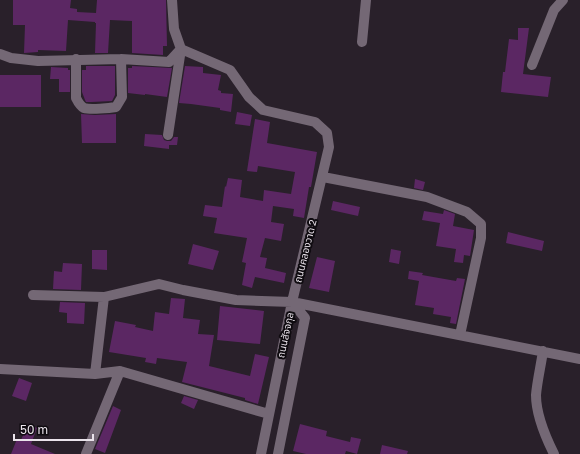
<svg xmlns="http://www.w3.org/2000/svg" width="580" height="454" viewBox="0 0 580 454" font-family="'Golos Text','Noto Sans Thai',sans-serif">
	<style>
		.building { fill: #5b2763 }
		.lines { fill: none; stroke-linecap: round; stroke-linejoin: round }
		.minor { stroke: #746875; stroke-width: 10 }
		.labels { text-anchor: middle; dominant-baseline: central; stroke-width: 4; stroke-linejoin: round; paint-order: stroke }
		.street-label { font-size: 10px; fill: #eae3eb; stroke: #0f0b10 }
	</style>
	<rect width="100%" height="100%" fill="#29202a"/>
	<path class="building" d="M13,0h58l-1,8 7,1v3l19,1 1,-13h69l1,46h-4v9l-31,-2v-32l-22,-1 -2,33h-13l1,-30h-1v-1l-27,-2 -2,31 -28,-1v2l-14,1 1,-28h-12z
		M518,28h11l-6,46 28,3 -3,20 -47,-5 2,-20h2l4,-33 9,1z
		M86,66h29v29l-3,6 -21,1h-5l-1,-2 -3,-8v-22h4z
		M132,66l40,2 -5,29 -22,-3v1l-17,-2v-25h4z
		M185,66l18,1v6l18,2 -3,15 3,1v2l12,1 -2,18 -11,-2v-2l-29,-4 -12,-1z
		M51,67l17,1v2h2v22h-11v-13h-9z
		M0,75h41v32h-41z
		M237,112l15,3 -2,11 -15,-2z
		M81,114l14,1 21,-1v29h-34z
		M255,119l15,3 -3,21 50,9 -6,35h-2l-5,31 -11,-2 1,-7 -21,-3 -2,16 13,2 -3,17 -16,-3 -5,19 7,1 -2,10 21,5 -2,10 -29,-6 -3,11 -10,-3 4,-22 -4,-1 5,-24 -33,-5 3,-15 -14,-2 2,-11 17,2 3,-21 1,1 2,-9 14,2 -2,17 23,4 1,-11 27,4 4,-22 -37,-6 -1,6 -10,-1z
		M145,134l17,1 2,5 3,1h4l3,-4h4l-1,8h-8v4l-25,-3z
		M415,179l10,3 -2,8 -9,-2z
		M333,201l27,6 -2,9 -27,-6z
		M444,210l11,4 -2,12 21,4 -4,26 -6,-1 -1,8 -9,-1 2,-13 -20,-3 4,-23 -18,-3 2,-9 19,3z
		M508,232l36,9 -2,10 -36,-8z
		M193,244l26,7 -6,19 -25,-6z
		M391,249l10,2 -2,13 -10,-2z
		M92,250h15v20l-15,-1z
		M317,257l18,4 -6,31 -20,-4z
		M63,263l19,1 -1,26 -28,-1 1,-18 8,1z
		M409,271l14,2 -1,2 34,6 1,-3 8,1 -9,45 -6,-1 1,-6 -18,-3 1,-6 -19,-3 4,-24 -11,-2z
		M171,298l14,1 -2,19 17,2 -2,14 16,1 -5,31 41,10 5,-22 14,3 -11,47 -13,-4v-2l-63,-16 5,-20 -30,-4 -1,6 -11,-2 1,-4 -37,-6 6,-31 21,4 -1,2 18,4 2,-19 14,2z
		M60,302l25,1 -1,21 -17,-1v-10l-8,-1z
		M220,306l44,5 -4,33 -43,-4z
		M19,378l13,5 -6,18 -14,-5z
		M184,396l14,4 -4,9 -13,-6z
		M113,406l8,4 -16,43 -10,-4z
		M28,424l9,4 -6,16 24,10h-44l6,-15 4,1z
		M300,424l27,7 -1,5 24,6 1,-5 10,2 -4,15 -11,-3 -1,3h-39l-13,-3z
		M382,445l26,6 -1,3h-27z"/>
	<g class="lines">
		<path class="minor" d="M172,0l2,29 7,20 49,21 19,27 14,13 52,12 12,11 2,14 -37,155 -31,152
			M362,42l4,-42
			M0,54l11,4 27,3 83,-2 48,3 12,-13 -13,86
			M76,59v39c2,4 4,8 8,10 6,2 26,0 32,-1l6,-10 -1,-38
			M532,65l22,-55 9,-10
			M323,177l104,20 40,15 14,12v14l-21,97
			M33,295l71,2 55,-13 24,6 53,10 56,2 288,57
			M543,351c-2,14 -6,31 -7,44 0,20 9,41 18,59
			M0,369l95,5 25,-3 149,43
			M95,374l9,-77
			M86,454l34,-83
			M278,454l27,-136 -13,-16"/>
	</g>
	<g class="labels">
		<g class="street-label">
			<text transform="translate(305 251) rotate(-76)">ถนนคลองวาด 2</text>
			<text transform="translate(285 335) rotate(-78)">ถนนสัจจกุล</text>
		</g>
	</g>
	<path d="M14 434v6h79v-6" fill="none" stroke="#eae3eb" stroke-width="2"/>
	<text x="20" y="434" font-size="12" fill="#eae3eb" stroke="#0f0b10" stroke-width="3" paint-order="stroke">50 m</text>
</svg>
